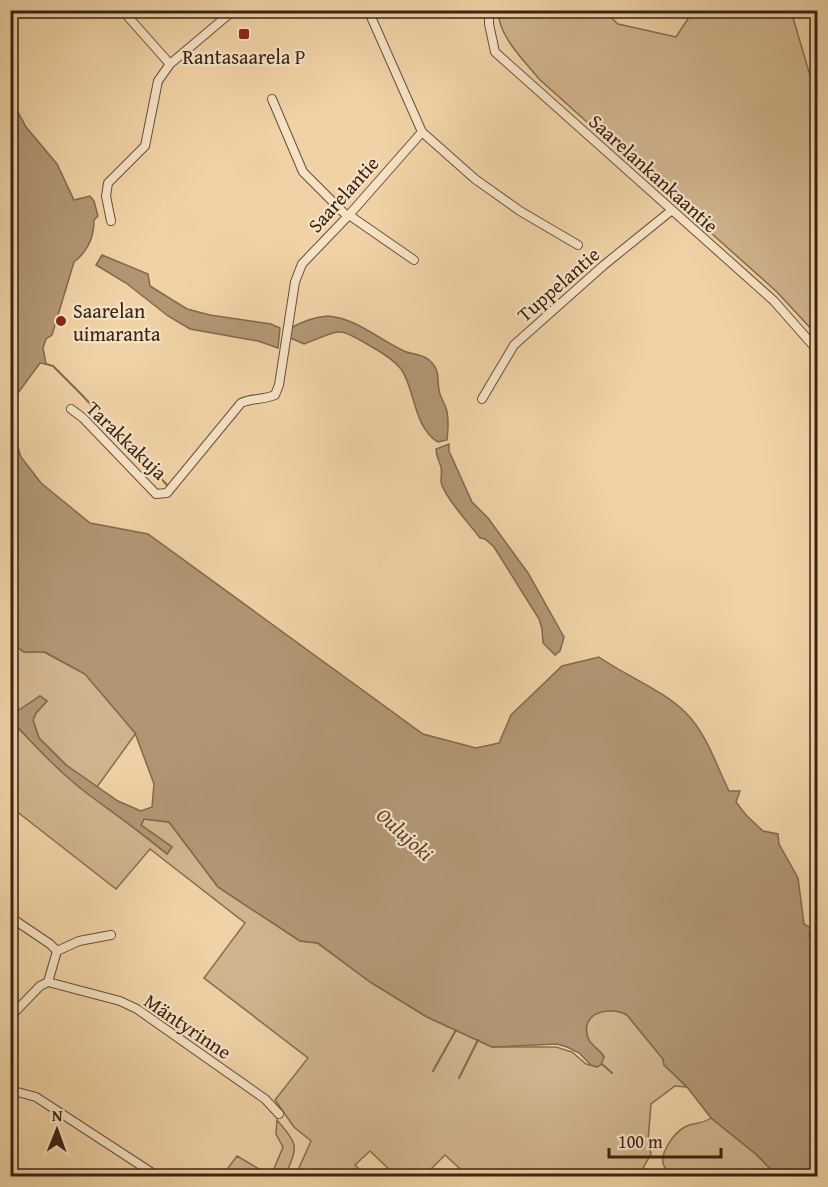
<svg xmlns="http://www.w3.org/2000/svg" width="828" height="1187" viewBox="0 0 828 1187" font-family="'Gentium Book Plus',serif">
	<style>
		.green { fill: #d1b48d; stroke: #866c50; stroke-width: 1.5 }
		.water { fill: #b29674; stroke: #82684d; stroke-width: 1.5 }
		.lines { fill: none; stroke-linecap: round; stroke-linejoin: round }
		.stream { stroke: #82684d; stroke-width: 2 }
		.minor-casing { stroke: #684f38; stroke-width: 10 }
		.minor { stroke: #f5e2c5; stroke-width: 8 }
		.poi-dot { fill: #8f2418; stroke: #f5e2c5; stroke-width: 2 }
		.labels { text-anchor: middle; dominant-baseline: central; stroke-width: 4.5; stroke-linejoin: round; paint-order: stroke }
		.poi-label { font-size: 20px; fill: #3b2313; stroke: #f5e2c5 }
		.street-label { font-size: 20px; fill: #3b2313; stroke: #f5e2c5 }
		.water-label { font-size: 21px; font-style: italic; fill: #5f4630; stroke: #f5e2c5 }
	</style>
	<rect width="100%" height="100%" fill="#f0d2a6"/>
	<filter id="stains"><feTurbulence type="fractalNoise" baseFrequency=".00333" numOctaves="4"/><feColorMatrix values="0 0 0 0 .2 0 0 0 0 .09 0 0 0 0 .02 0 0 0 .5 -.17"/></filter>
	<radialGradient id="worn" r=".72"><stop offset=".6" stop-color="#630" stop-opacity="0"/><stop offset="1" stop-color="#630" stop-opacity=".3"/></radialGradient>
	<path class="green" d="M498,11h106l14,13 58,13 17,-26h98l26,88v236l-40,-43 -238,-213c-16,-20 -40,-42 -41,-68z
		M10,642l14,10h20l41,22 51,59 -39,54 -31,-22 -27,-27 -6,-18 3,-7 11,-12 -7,-5 -21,15 -8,-14z
		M10,720l49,49 108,85 5,-7 -31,-22 3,-6 25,3 49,65 82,54 17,2 53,39 57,35 65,30h64l16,5 14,12 11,3 7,-10c-4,-7 -14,-11 -16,-19 -9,-26 21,-33 39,-23l36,44 1,6 23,22 -12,-1 -24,18 -3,37 3,13 -9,16 5,6h-179l-23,-21 -21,21h-28l-26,-25 -15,14 11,11h-67l2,-4 -3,-2 13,-29 -17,-14 -19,-27 33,-42 -104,-80 41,-55 -95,-74 -34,40 -105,-82z
		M711,1118l46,37 20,21h-104c-2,-2 -8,-6 -9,-10 -6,-12 11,-34 21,-39 8,-5 16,-2 26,-9z
		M277,1120c22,26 21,26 8,56h-14l12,-29 -7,-13z
		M237,1156l34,20h-49z"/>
	<path class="water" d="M11,99l15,28 31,37 17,36 16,-4 4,5 4,15 -4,4c0,17 -7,32 -20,42l-22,73 -6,4 -3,9 3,16 -6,-1 -25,34 -4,11z
		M102,255l46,19 2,12 37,23 23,6 61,9 9,4 -2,20 -20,-7 -68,-12 -22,-13 -42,-33 -30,-18z
		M328,316c30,3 50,23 76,35 9,4 22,3 29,13 7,9 4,16 6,26 1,8 7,14 8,22 2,9 1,19 0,28l-9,2c-25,-15 -23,-54 -37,-73 -7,-9 -20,-17 -29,-22 -37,-22 -30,-17 -68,-3l-16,-7 3,-9c12,-7 23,-11 37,-12z
		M10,422l11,35 20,26 49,40 58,11 275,200 53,14 23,-5 12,-28 51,-49 37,-9c27,19 64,33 87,56 21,21 30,52 43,78h11l-4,11 10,13 17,16 15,3 1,10 19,34 6,46 7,4 -2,8 8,12v228h-40l-20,-21 -46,-37 -24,-31 -23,-22 -1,-6 -36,-44c-18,-10 -48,-2 -39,23 3,8 12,11 16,19l-3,8 -4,2 -6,-2 -12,-12 -12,-6 -10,-3 -65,3 -65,-30 -57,-35 -52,-39 -18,-2 -82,-54 -49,-65 -25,-3 -3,6 31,22 -5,7c-25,-21 -52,-40 -78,-59 -29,-22 -54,-49 -78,-75v-23l8,13 21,-14 7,5 -11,12 -3,7 6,18 27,27 52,36 23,10 11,-4 2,-23 -19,-51 -50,-59 -40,-22h-21l-13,-10z
		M449,444v7l23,51 16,16 40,55 36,64 -4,14 -5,4 -12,-12 -1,-14 -3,-10 -45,-72 -9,-8 -5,-1c-9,-12 -37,-43 -39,-56 0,-5 1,-10 0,-15 -2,-7 -5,-10 -5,-18z"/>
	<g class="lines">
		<path class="stream" d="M46,364l7,2 26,26 89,94
			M602,1064l10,9
			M433,1071l23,-41
			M459,1078l19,-38"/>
		<defs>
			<path id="minor" d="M122,10l48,54
				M368,10l54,122 53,47 45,32 58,34
				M489,10v14l6,28 279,249 44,50
				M272,99l31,73 44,44
				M349,215l65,45
				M111,221l-5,-25 2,-13 37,-37 13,-65 12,-17 64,-54
				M482,399l32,-54 90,-80 68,-55
				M71,409l12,9 73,76 11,-1 74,-90c10,-5 22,-3 34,-8l4,-10 16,-103 7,-18 47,-49 73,-83
				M10,917l40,27 7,7 -9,31
				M57,951l22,-10 32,-6
				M10,1017l30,-31 8,-4 72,19 17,8 128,90 14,15
				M10,1090l26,7 121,79"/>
		</defs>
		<use href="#minor" class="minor-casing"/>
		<use href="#minor" class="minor"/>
	</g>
	<g class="poi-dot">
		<rect x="238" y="28" width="12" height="12" rx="3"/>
		<circle cx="61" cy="321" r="6"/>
	</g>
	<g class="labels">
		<g class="poi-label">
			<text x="244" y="56">Rantasaarela P</text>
			<text x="73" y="310" text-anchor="start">Saarelan<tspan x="73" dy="23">uimaranta</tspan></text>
		</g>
		<g class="street-label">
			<text transform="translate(654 173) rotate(42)">Saarelankankaantie</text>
			<text transform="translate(343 194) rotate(-48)">Saarelantie</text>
			<text transform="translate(558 284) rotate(-41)">Tuppelantie</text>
			<text transform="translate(127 440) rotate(44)">Tarakkakuja</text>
			<text transform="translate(188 1026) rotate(34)">Mäntyrinne</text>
		</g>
		<g class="water-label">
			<text transform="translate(405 834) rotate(42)">Oulujoki</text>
		</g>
	</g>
	<rect width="828" height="1187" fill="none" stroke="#f0d2a6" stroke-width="36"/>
	<rect x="12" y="12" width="804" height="1163" fill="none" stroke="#3b2313" stroke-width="3"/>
	<rect x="18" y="18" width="792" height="1151" fill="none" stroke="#3b2313" stroke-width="1.5"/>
	<g transform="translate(57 1130) rotate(1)" stroke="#f5e2c5" stroke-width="4.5" paint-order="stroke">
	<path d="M0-4.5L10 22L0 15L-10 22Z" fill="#3b2313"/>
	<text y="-9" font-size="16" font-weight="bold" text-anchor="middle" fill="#3b2313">N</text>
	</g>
	<path d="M609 1148v9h112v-9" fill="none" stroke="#3b2313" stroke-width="3"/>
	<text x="618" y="1148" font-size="18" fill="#3b2313" stroke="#f5e2c5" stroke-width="4.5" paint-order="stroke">100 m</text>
	<rect width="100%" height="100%" filter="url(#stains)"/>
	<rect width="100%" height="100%" fill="url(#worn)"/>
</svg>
